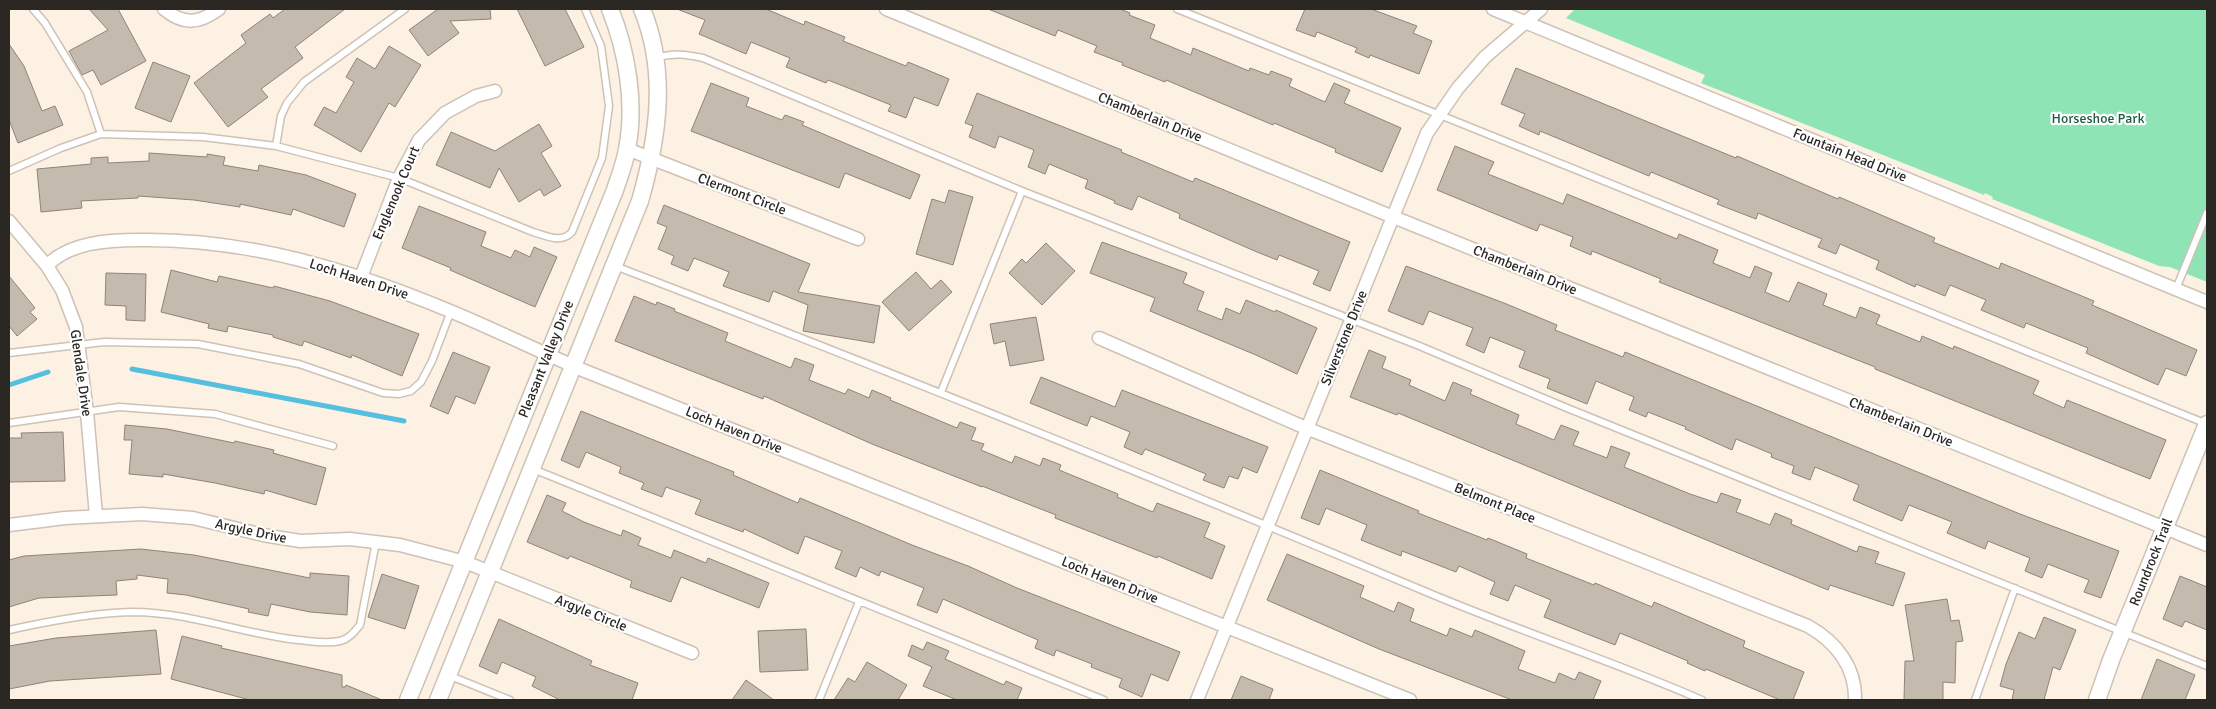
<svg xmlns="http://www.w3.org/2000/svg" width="2216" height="709" viewBox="0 0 2216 709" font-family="Signika,sans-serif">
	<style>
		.green { fill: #8fe4b5 }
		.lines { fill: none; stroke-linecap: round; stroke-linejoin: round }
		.stream { stroke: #54bfdf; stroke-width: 5 }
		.building { fill: #c4baad; stroke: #8e8478 }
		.service-casing { stroke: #cdc2b5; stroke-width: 9 }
		.minor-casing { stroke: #cdc2b5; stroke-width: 15 }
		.tertiary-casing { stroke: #cdc2b5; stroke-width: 19 }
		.service { stroke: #fff; stroke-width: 6 }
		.minor { stroke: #fff; stroke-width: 12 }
		.tertiary { stroke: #fff; stroke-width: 16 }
		.labels { text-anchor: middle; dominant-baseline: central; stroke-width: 4.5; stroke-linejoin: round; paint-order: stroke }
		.street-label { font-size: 14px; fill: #2b2722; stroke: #fff }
		.park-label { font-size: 14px; fill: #1d5d3f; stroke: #fff }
	</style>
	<rect width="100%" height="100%" fill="#fcf1e3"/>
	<path class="green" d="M1575,9h632v273l-37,-15 -11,-1 -167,-67 1,-2 -8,-4 -1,2 -283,-112 4,-8 -139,-57z"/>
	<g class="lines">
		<path class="stream" d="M132,369l272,52
			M9,385l39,-13"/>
	</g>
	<path class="building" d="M89,9h29l28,52 -45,24 -8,-15 -11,5 -13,-24 39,-21z
		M285,9h60l-50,38 8,11 -42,31 7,8 -40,30 -34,-44 52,-40 -5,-8 29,-21 3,4z
		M438,9h52l1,10 -41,2 9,12 -31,23 -19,-26z
		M517,9h48l19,38 -39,19z
		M677,9h89l38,16 1,-4 40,16 -2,4 63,25 2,-4 41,17 -11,27 -24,-9 -8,21 -18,-7 3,-6 -63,-25 -2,3 -40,-16 4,-9 -39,-16 -5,12 -47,-20 6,-14z
		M988,9h132l10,4 -1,2 26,10 -5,13 41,17 2,-7 56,23 1,-3 19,7 2,-4 21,8 -3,7 36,16 9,-19 16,7 -6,13 57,25 -19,44 -47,-20 1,-3 -62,-26 -1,2 -107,-45 -1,2 -43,-17 1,-2 -29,-11 3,-6 -39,-16 -3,6z
		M1305,9h66l46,17 -4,7 19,8 -13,33 -49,-19 -1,3 -14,-6 2,-4 -40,-16 -2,5 -19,-7z
		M9,44l15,22 18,45 13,-5 8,19 -45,18 -9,-23z
		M389,46l32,19 -26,42 -6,-4 -28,49 -47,-27 10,-18 12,6 18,-31 -8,-5 11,-19 18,11z
		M153,62l37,14 -19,46 -36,-14z
		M1516,68l220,90 1,-2 101,43 1,-2 96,41 -2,4 66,27 2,-6 93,38 -2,4 105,45 -11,26 -20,-8 -8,17 -72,-32 2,-5 -62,-25 -2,5 -43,-18 5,-10 -36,-15 -5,11 -29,-12 -1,3 -39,-18 3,-8 -39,-17 -4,10 -18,-7 4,-8 -64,-26 -2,6 -39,-15 2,-4 -68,-28 -2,4 -109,-45 -1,4 -20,-9 6,-12 -24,-10z
		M711,83l38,15 -3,8 36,14 3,-5 19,7 -2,3 118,50 -10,24 -65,-26 -6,15 -148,-57z
		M977,93l145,57 -1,2 72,30 2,-4 155,64 -20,49 -17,-7 6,-13 -40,-16 -2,5 -20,-8 -78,-34 1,-4 -42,-18 -6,14 -18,-7 1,-2 -30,-13 3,-8 -39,-16 -4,10 -17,-7 6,-17 -35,-14 -4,12 -26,-11 4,-11 -8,-3z
		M539,124l13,22 -11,7 20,33 -17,10 -4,-7 -21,13 -20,-34 -9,20 -54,-23 15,-33 44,19z
		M1455,146l39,16 -6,12 75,30 4,-10 110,45 2,-5 39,16 -5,13 37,15 5,-12 17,7 -7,19 24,10 9,-20 29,12 -4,11 33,13 4,-11 20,8 -4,9 44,18 2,-6 31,13 1,-3 85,35 -6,13 31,14 3,-8 99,40 -16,39 -275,-110v-2l-216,-85 2,-3 -69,-28 -1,4 -21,-9 3,-9 -33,-13 -3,7 -100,-41z
		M149,153l58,4v-3l18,3 -2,8 35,6 1,-6 47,10 50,19 -12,33 -51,-18 -2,6 -51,-11v3l-46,-7 -56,-4v2l-57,3 1,7 -41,4 -4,-43 54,-5v-6l17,-1v6l41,-2z
		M949,190l24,7 -20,68 -37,-11 16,-55 13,4z
		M664,205l146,59 -12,28 82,14 -6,37 -71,-12 5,-26 -35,-14 -4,11 -46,-16 6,-14 -35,-14 -6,13 -17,-7 3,-8 -16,-7 9,-22 -10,-4z
		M419,206l67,26 -5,14 30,12 4,-8 15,7 4,-10 23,10 -22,50 -85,-37 1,-2 -49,-20z
		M1102,242l85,31 -4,10 21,9 -7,18 25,10 4,-12 14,6 6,-14 29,12 1,-2 41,18 -20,46 -41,-19 -106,-44 5,-13 -65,-25z
		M1046,243l29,28 -33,34 -33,-32 13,-14 4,4z
		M1406,266l98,37 53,22 -2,5 68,27 2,-5 395,162 99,37 -18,47 -17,-6 5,-12 -41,-16 -6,14 -17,-7 5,-13 -42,-17 -3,8 -38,-16 5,-11 -43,-17 -7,16 -49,-21 6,-15 -44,-18 -5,13 -18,-7 2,-7 -23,-9 1,-3 -36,-15 -4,11 -47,-21 1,-2 -38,-15 -2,5 -17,-7 5,-13 -38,-16 -9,23 -40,-16 3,-9 -31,-12 6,-16 -35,-14 -6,16 -18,-8 7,-17 -44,-17 -6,14 -35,-14z
		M171,270l46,12 2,-6 54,12 1,-2 56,15 89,33 -17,42 -50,-21 -1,3 -47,-17 -2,5 -29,-9v-2l-45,-9 -1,6 -19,-4 1,-4 -48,-12z
		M916,272l15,17 10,-9 11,12 -43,39 -27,-29z
		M106,273l40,1 -1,47 -19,-1v-14l-21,-1z
		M9,276l26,32 -5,4 7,7 -20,17 -8,-10z
		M634,296l22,9 1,-3 18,7 -1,2 54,22 -3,8 66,27 4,-10 19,7 -5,15 36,14 3,-5 21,9 3,-8 19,8 -1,2 67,28 3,-6 16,6 -5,12 13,4 -3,6 31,13 3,-7 25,10 3,-8 18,7 -2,5 59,24 -1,3 36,15 4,-9 53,20 -6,14 21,9 -13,33 -54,-23 -1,2 -102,-40 1,-3 -74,-29v1l-110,-43 -108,-48 -1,3 -148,-58z
		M1036,317l8,43 -34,6 -5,-25 -11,3 -4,-20z
		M1369,350l17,7 -4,11 29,12 -2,5 36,16 8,-19 19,8 -2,4 49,21 -3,9 38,16 7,-15 18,7 -6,13 34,13 4,-12 19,7 -6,14 66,27 27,9 4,-10 20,7 -5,12 34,13 5,-12 17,7 -1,4 66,28 2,-6 20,6 -4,11 30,10 -12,33 -63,-21 -2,5 -430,-177 -1,2 -47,-18z
		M453,352l37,15 -15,37 -19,-8 -8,18 -18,-8z
		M1041,377l74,30 7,-17 146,57 -11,26 -14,-6 -5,12 -9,-3 -5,12 -21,-8 3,-6 -61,-25 -3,6 -18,-8 6,-15 -39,-16 -4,10 -57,-23z
		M581,411l153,61 -1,3 65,28 2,-5 112,47 56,21 49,22 163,64 -12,29 -17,-7 -9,23 -23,-10 3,-8 -31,-12 1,-3 -36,-14 -2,6 -19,-8 3,-8 -95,-41 -6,14 -20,-8 7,-17 -43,-17 -2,5 -19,-9 -4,10 -21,-9 7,-17 -37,-15 -7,18 -54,-25 -1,3 -48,-18 6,-14 -35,-13 -4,10 -21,-8 3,-6 -25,-10 2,-6 -35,-15 -7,16 -18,-8z
		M125,425l42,4 67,14 1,-2 39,9 -1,3 53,15 -10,37 -51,-15 -1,4 -49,-11 -52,-9v3l-34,-3 3,-34h-8z
		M63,432l2,49 -56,1v-44h13l-1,-5z
		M1320,470l99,41 -1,2 69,27 1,-2 39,16 -1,4 68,27 1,-2 57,24 2,-5 91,39 -2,6 61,25 -11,28h-13l-74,-31 -1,2 -18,-8 1,-2 -68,-28 -5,12 -71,-28 7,-17 -36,-15 -7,16 -18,-7 5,-12 -36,-16 -3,6 -54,-21 -1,5 -40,-16 6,-15 -41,-17 -7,17 -18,-7z
		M547,495l19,8 -4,8 22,11 37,14 2,-6 18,8 -3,7 33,13 3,-8 32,13 2,-5 61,25 -10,25 -78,-31 -10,25 -41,-15 2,-6 -62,-25 -2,3 -41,-17z
		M141,549l53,6 116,23v-5l39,3 -2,39 -37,-3 -39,-8 -3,12 -20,-4 1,-3 -63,-14 -19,-2 1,-14 -31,-4v4l-21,2 1,14 -78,3 -30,9v-47l15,-4z
		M1287,554l77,32 -4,11 34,15 4,-10 16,7 -4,12 37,15 3,-8 22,9 3,-7 50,21 -7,18 37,14 4,-10 16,7 4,-8 22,9 -8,19h-81l-133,-51 -112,-49z
		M382,574l37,12 -14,43 -37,-12z
		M2180,576l27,11v43l-22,-9 -3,6 -19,-8z
		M1947,599l4,22 8,-1 4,21 -7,1 -1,41 -12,-1v18h-39l1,-39h9l-9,-56z
		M2044,617l32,13 -16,40 -7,-3 -9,33h-32l2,-10 -14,-4 6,-22 13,-32 16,7z
		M499,619l93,42 -2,4 48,18 -6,17h-72l-28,-14 4,-9 -34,-15 -5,12 -18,-8z
		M806,629l2,41 -48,2 -2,-41z
		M156,630l5,44 -111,7 -41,8v-43l47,-8z
		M182,636l40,10 -1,2 121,27v12h3l1,-2 36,15h-132l-79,-21z
		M927,642l22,9 -4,8 59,26 2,-4 16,7 -5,12h-60l-34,-14 9,-19 -24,-11 4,-11 11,5z
		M2157,659l38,16 -10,25h-44z
		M867,662l40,23 -9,15h-64l14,-22 7,4z
		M1241,676l32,13 -4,11h-38z
		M746,680l28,20h-42z"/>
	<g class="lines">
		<defs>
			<path id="service" d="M33,9l12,14 42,69 14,42 102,3 73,9 123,32 134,54c14,4 28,12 39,0l30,-74 7,-52 -8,-60 -16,-37
				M1177,9l1030,415
				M656,58c17,-5 29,-4 47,0l319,133 395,154 150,63 640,258
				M276,146l5,-30 6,-13 17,-21 101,-73
				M9,171l52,-23 40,-14
				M615,266c273,104 544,214 814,327 90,38 184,68 273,107
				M2176,289l31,-76
				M9,353l95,-11 94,2 101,20 84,29 16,1 12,-3 10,-9 11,-21 19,-50
				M941,392l81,-201
				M9,423l110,-16 96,7 118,32
				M533,469l571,231
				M9,630c40,-9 82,-17 124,-18 56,0 110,22 165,28 13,1 28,4 42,1 9,-2 14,-9 20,-16l16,-83
				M448,675l62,25
				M819,700l40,-98
				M1975,700l40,-112"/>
			<path id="minor" d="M164,9c20,17 36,14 55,0
				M886,9l495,203 826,333
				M1493,9l714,293
				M627,149l231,90
				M9,221l38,45 15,24 14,37 11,85 9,104
				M47,266c21,-24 63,-26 92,-26 107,-2 213,30 311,71 46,19 90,41 135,60l825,329
				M361,277l38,-99 20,-38 26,-27 31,-17 19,-5
				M1099,338l207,90 502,198c28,16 48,41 47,74
				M9,525l56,-7 77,-4 51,4 70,17 37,6 50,-2 50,6 65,17 227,91
				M1197,700l230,-567 31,-45 27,-31 56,-48"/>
			<path id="tertiary" d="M408,700l207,-510c4,-13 10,-27 12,-41 9,-45 0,-98 -17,-140
				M438,700l202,-499c18,-63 28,-129 2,-192
				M2097,700l14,-40 96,-236"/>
		</defs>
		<use href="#service" class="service-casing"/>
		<use href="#minor" class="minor-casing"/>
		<use href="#tertiary" class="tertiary-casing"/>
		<use href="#service" class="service"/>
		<use href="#minor" class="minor"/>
		<use href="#tertiary" class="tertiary"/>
	</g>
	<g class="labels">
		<g class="street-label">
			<text transform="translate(1150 117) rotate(22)">Chamberlain Drive</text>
			<text transform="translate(1850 155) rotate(22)">Fountain Head Drive</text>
			<text transform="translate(396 193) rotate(-67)">Englenook Court</text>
			<text transform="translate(742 194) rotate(21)">Clermont Circle</text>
			<text transform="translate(1525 270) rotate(22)">Chamberlain Drive</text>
			<text transform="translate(359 279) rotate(18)">Loch Haven Drive</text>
			<text transform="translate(1344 338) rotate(-68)">Silverstone Drive</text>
			<text transform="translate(546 359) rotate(-68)">Pleasant Valley Drive</text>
			<text transform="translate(81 373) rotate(82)">Glendale Drive</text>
			<text transform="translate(1901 422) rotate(22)">Chamberlain Drive</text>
			<text transform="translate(734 430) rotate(22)">Loch Haven Drive</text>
			<text transform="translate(1495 503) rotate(22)">Belmont Place</text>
			<text transform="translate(251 531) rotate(12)">Argyle Drive</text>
			<text transform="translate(2151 562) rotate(-68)">Roundrock Trail</text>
			<text transform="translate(1110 580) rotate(22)">Loch Haven Drive</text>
			<text transform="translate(591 613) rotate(22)">Argyle Circle</text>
		</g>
		<g class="park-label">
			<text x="2098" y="118">Horseshoe Park</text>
		</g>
	</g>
	<rect width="2216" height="709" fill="none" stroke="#2b2722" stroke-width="20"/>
</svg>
